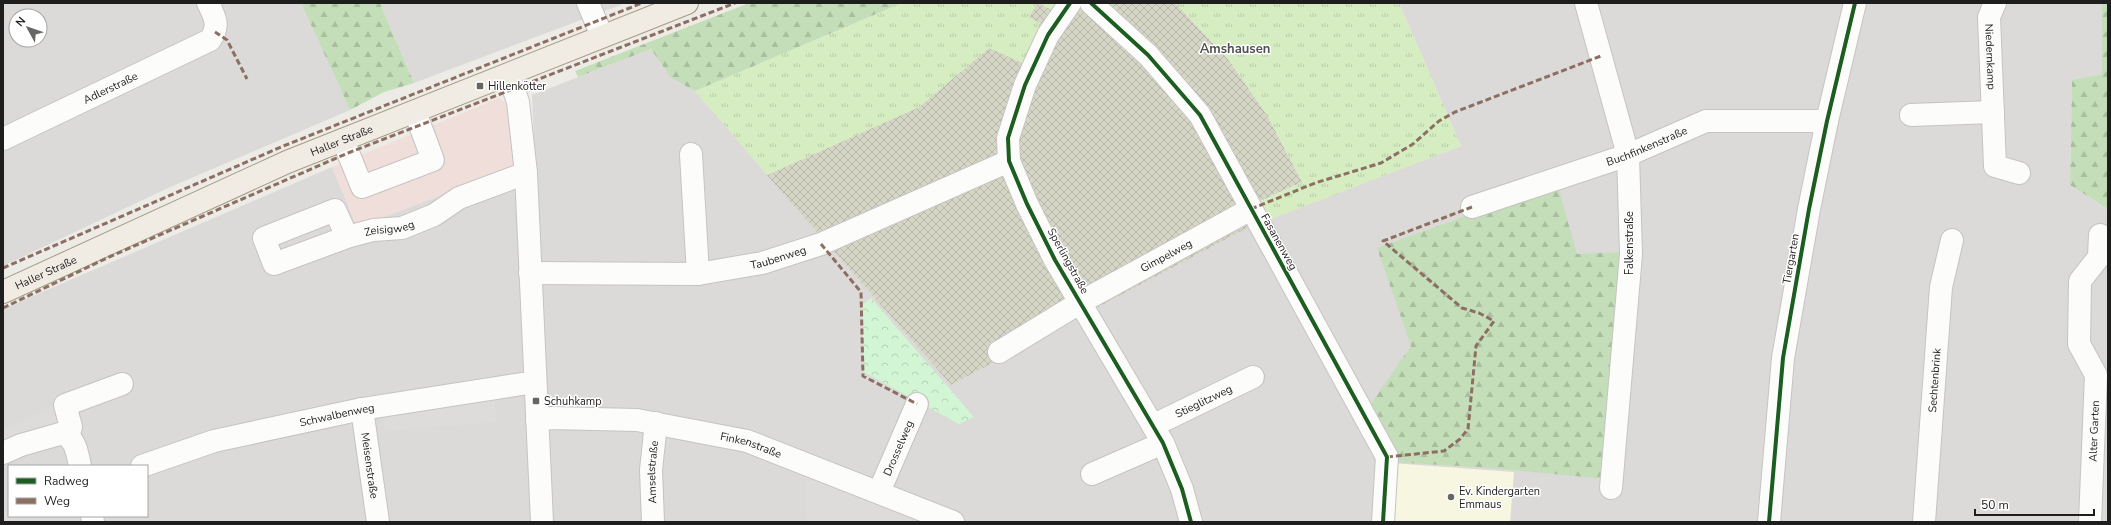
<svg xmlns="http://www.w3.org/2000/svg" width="2111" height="525" viewBox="0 0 2111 525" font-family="'Nunito Sans',sans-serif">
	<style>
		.residential { fill: #dcdad8; fill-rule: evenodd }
		.commercial { fill: #f0deda }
		.education { fill: #f6f6e1 }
		.construction { fill: url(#construction-cross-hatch) }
		.grass { fill: url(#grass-tufts) }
		.forest { fill: url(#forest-firs) }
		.park { fill: url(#park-crowns) }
		.parking { fill: #dddcda }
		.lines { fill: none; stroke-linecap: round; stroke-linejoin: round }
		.minor-casing { stroke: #c5c4c2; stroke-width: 24 }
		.major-casing { stroke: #a39b82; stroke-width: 24 }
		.minor { stroke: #fcfcfb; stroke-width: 22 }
		.major { stroke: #f1ece3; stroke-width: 22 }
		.quiet { stroke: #8d6e63; stroke-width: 3; stroke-dasharray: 6 3; stroke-linecap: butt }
		.cycleway-casing { stroke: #fff; stroke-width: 6 }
		.cycleway { stroke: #1b5e20; stroke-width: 4 }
		.poi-dot { fill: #666664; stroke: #fff; stroke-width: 1.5 }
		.labels { text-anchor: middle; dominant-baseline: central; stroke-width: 3; stroke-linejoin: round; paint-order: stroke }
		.street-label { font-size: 11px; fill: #1e1e1e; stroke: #fff }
		.poi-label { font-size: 11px; fill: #1e1e1e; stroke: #fff; text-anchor: start }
		.quarter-label { font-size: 13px; font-weight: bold; fill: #515151; stroke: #fff }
	</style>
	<defs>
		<pattern id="construction-cross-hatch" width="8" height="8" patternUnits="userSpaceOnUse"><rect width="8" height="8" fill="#d6d6c7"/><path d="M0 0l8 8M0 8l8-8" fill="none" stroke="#b7b7aa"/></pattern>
		<pattern id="grass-tufts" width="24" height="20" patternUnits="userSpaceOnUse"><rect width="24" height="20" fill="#d6edc2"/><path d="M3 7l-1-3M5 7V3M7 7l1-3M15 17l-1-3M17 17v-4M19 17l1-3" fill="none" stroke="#b7cba6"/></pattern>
		<pattern id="forest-firs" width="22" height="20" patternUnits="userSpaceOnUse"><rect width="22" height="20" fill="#c4deb9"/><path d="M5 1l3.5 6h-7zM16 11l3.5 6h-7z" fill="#a8be9f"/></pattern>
		<pattern id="park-crowns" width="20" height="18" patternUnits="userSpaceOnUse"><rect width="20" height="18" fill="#d2f5d4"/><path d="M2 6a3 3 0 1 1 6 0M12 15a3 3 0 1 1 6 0" fill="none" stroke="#b4d2b6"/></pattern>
	</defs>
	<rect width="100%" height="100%" fill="#edebe6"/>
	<path class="residential" d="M3,3h298l49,107 -182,78 -165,78zM16,16h24v24h-24z
		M380,3h246l-212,80z
		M1399,3h703v71l-30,6 -2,105 38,24v313h-1558l-18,-427 119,-46 20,29 24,13 256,294 302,-160 208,-79z
		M332,167l25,60 159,-60 15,355h-528v-213zM9,466h138v50h-138z"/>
	<path class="commercial" d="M499,98l13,10 4,59 -159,60 -25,-60z"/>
	<path class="education" d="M1391,463l123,9 -4,50h-120z"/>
	<path class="construction" d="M1037,3h138l53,56 39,56 35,67 -46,21 -3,22 -302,160 -184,-210 152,-68 70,-59 54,-23 -14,-8z"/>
	<path class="grass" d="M902,3h135l-8,14 14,8 -19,39 -35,-16 -70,59 -152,68 -72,-84z
		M1039,3h19l-5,8z
		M1175,3h224l62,143 -195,75 -10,-18 46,-21 -35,-67 -39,-56z"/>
	<path class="forest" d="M301,3h79l34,80 -30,9 -34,18z
		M749,3h153l-207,88 -24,-13 -20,-29 -73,28 -3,-6z
		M2102,3h6v206l-38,-24 2,-105 30,-6z
		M1557,183l20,71 46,-2 -17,227 -115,-11 -99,-6 -24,-54 43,-62 -34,-98z"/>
	<path class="park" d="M871,298l103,119 -15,7 -95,-52 -2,-67z"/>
	<path class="parking" d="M494,397l3,25 -112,9 -2,-19z
		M55,405l11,20 -63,22v-17z
		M805,466l139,56h-138z
		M3,503l6,18 -3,1h-3z"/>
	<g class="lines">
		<defs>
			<g id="minor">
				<path d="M588,3l14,33"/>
				<path d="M1070,3l-22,32 -23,50 -17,53 1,23 18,43 28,56 108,183 19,46 9,33"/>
				<path d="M1091,3l57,52 52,60 187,342 -4,65"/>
				<path d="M1586,3l42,152 3,99 -20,234"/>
				<path id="s1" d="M1995,3l-6,14 6,149 24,7"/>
				<path d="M509,75l9,27 8,71 16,349"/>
				<path d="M1911,115l82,-3"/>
				<path id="s2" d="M3,139l207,-99c10,-14 5,-23 -2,-37"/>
				<path d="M343,140l19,47 71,-27 -18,-48"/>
				<path d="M691,154l7,120"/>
				<path id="s3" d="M1472,207l156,-52 78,-34h121"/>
				<path id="s4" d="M347,237l-12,-27 -71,28 10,26 73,-27 26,-7 29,-2 32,-13 25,-17 67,-25"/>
				<path id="s5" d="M530,273l168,1 64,-11 59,-19 188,-83"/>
				<path id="s6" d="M999,352l82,-50 170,-93"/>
				<path id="s7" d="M362,409l16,113"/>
				<path id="s8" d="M537,420l14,-2 86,2 110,21 206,81"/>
				<path id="s9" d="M1154,425l99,-48"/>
				<path d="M68,436l3,-9 -6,-22 57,-21"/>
				<path d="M3,453l18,-8 42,-12c13,7 14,19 17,33"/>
				<path id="s10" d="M142,466l72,-25 148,-32 173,-27"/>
				<path d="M1092,474l71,-31"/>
				<path id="s11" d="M879,492l38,-88"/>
				<path d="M92,516l1,6"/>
				<path id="s12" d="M653,522l-2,-52 5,-47"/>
				<path d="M1769,522l14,-164 26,-149 18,-88 28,-118"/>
				<path id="s13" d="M1924,522l17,-235 11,-47"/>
				<path id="s14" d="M2090,522l6,-147 -17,-31 1,-63 19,-24 1,-22"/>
			</g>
			<g id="major">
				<path id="s15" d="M3,292l284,-130 400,-159"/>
			</g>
		</defs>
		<use href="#minor" class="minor-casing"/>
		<use href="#major" class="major-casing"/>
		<use href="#minor" class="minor"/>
		<use href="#major" class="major"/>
		<path class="quiet" d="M215,32l12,8 20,39
			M1251,209l64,-26 66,-20 32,-19 26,-23 16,-9 146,-56
			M821,244l40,48 2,84 54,28
			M3,268l278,-121 361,-144
			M3,308l106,-51 239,-104 387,-150
			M1387,457l57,-6 16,-12 8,-10 8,-83 18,-25 -15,-8 -17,-5 -79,-67 89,-34"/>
		<defs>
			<path id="cycleway" d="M1070,3l-22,32 -23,50 -17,53 1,23 18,43 28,56 108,183 19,46 9,33
				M1091,3l57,52 52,60 187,342 -4,65
				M1769,522l14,-164 26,-149 18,-88 28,-118"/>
		</defs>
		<use href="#cycleway" class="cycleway-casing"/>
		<use href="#cycleway" class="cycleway"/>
	</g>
	<g class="poi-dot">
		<rect x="476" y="82" width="8" height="8" rx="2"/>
		<rect x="532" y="397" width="8" height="8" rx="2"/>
		<circle cx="1451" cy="497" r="4"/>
	</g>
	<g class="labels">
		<g class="street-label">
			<text stroke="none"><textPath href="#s1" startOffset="55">Niedernkamp</textPath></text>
			<text stroke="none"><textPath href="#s2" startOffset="119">Adlerstraße</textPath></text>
			<text stroke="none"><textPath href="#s15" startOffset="371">Haller Straße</textPath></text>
			<text stroke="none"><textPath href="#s3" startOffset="185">Buchfinkenstraße</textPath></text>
			<text stroke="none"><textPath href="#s4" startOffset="255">Zeisigweg</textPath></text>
			<text transform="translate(1279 242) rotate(61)">Fasanenweg</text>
			<text transform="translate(1629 243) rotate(-90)">Falkenstraße</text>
			<text stroke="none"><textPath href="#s6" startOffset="193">Gimpelweg</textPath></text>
			<text stroke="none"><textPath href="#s5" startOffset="250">Taubenweg</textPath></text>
			<text transform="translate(1791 259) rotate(-80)">Tiergarten</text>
			<text transform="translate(1068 261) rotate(61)">Sperlingstraße</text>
			<text stroke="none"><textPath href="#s15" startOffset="47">Haller Straße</textPath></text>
			<text stroke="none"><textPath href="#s13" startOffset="142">Sechtenbrink</textPath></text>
			<text stroke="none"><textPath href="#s9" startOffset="55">Stieglitzweg</textPath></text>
			<text stroke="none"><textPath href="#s10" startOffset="202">Schwalbenweg</textPath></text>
			<text stroke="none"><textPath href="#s14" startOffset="91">Alter Garten</textPath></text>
			<text stroke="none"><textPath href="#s8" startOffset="217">Finkenstraße</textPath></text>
			<text stroke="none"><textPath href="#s11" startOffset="48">Drosselweg</textPath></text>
			<text stroke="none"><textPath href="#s7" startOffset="57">Meisenstraße</textPath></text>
			<text stroke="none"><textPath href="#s12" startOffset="50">Amselstraße</textPath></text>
		</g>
		<g class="poi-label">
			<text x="488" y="86">Hillenkötter</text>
			<text x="544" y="401">Schuhkamp</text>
			<text x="1459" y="491">Ev. Kindergarten<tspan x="1459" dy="13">Emmaus</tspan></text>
		</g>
		<g class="quarter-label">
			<text x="1235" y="49">Amshausen</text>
		</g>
	</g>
	<rect width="2111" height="525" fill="none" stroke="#1e1e1e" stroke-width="8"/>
	<rect x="8" y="465" width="140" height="52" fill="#ffffff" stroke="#a5a5a5"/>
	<rect x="16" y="478" width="20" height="6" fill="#1b5e20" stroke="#a5a5a5"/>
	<text x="44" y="485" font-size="12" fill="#1e1e1e">Radweg</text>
	<rect x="16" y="498" width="20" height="6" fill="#8d6e63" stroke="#a5a5a5"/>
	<text x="44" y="505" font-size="12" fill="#1e1e1e">Weg</text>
	<g transform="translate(28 28) rotate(310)"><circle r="19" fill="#ffffff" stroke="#a5a5a5"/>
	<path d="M0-3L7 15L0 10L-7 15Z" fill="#666664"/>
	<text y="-6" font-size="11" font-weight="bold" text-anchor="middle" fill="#1e1e1e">N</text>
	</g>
	<path d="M1975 509v6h119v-6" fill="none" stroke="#1e1e1e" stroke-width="2"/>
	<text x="1981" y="509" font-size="12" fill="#1e1e1e" stroke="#ffffff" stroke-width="3" paint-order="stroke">50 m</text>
</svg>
